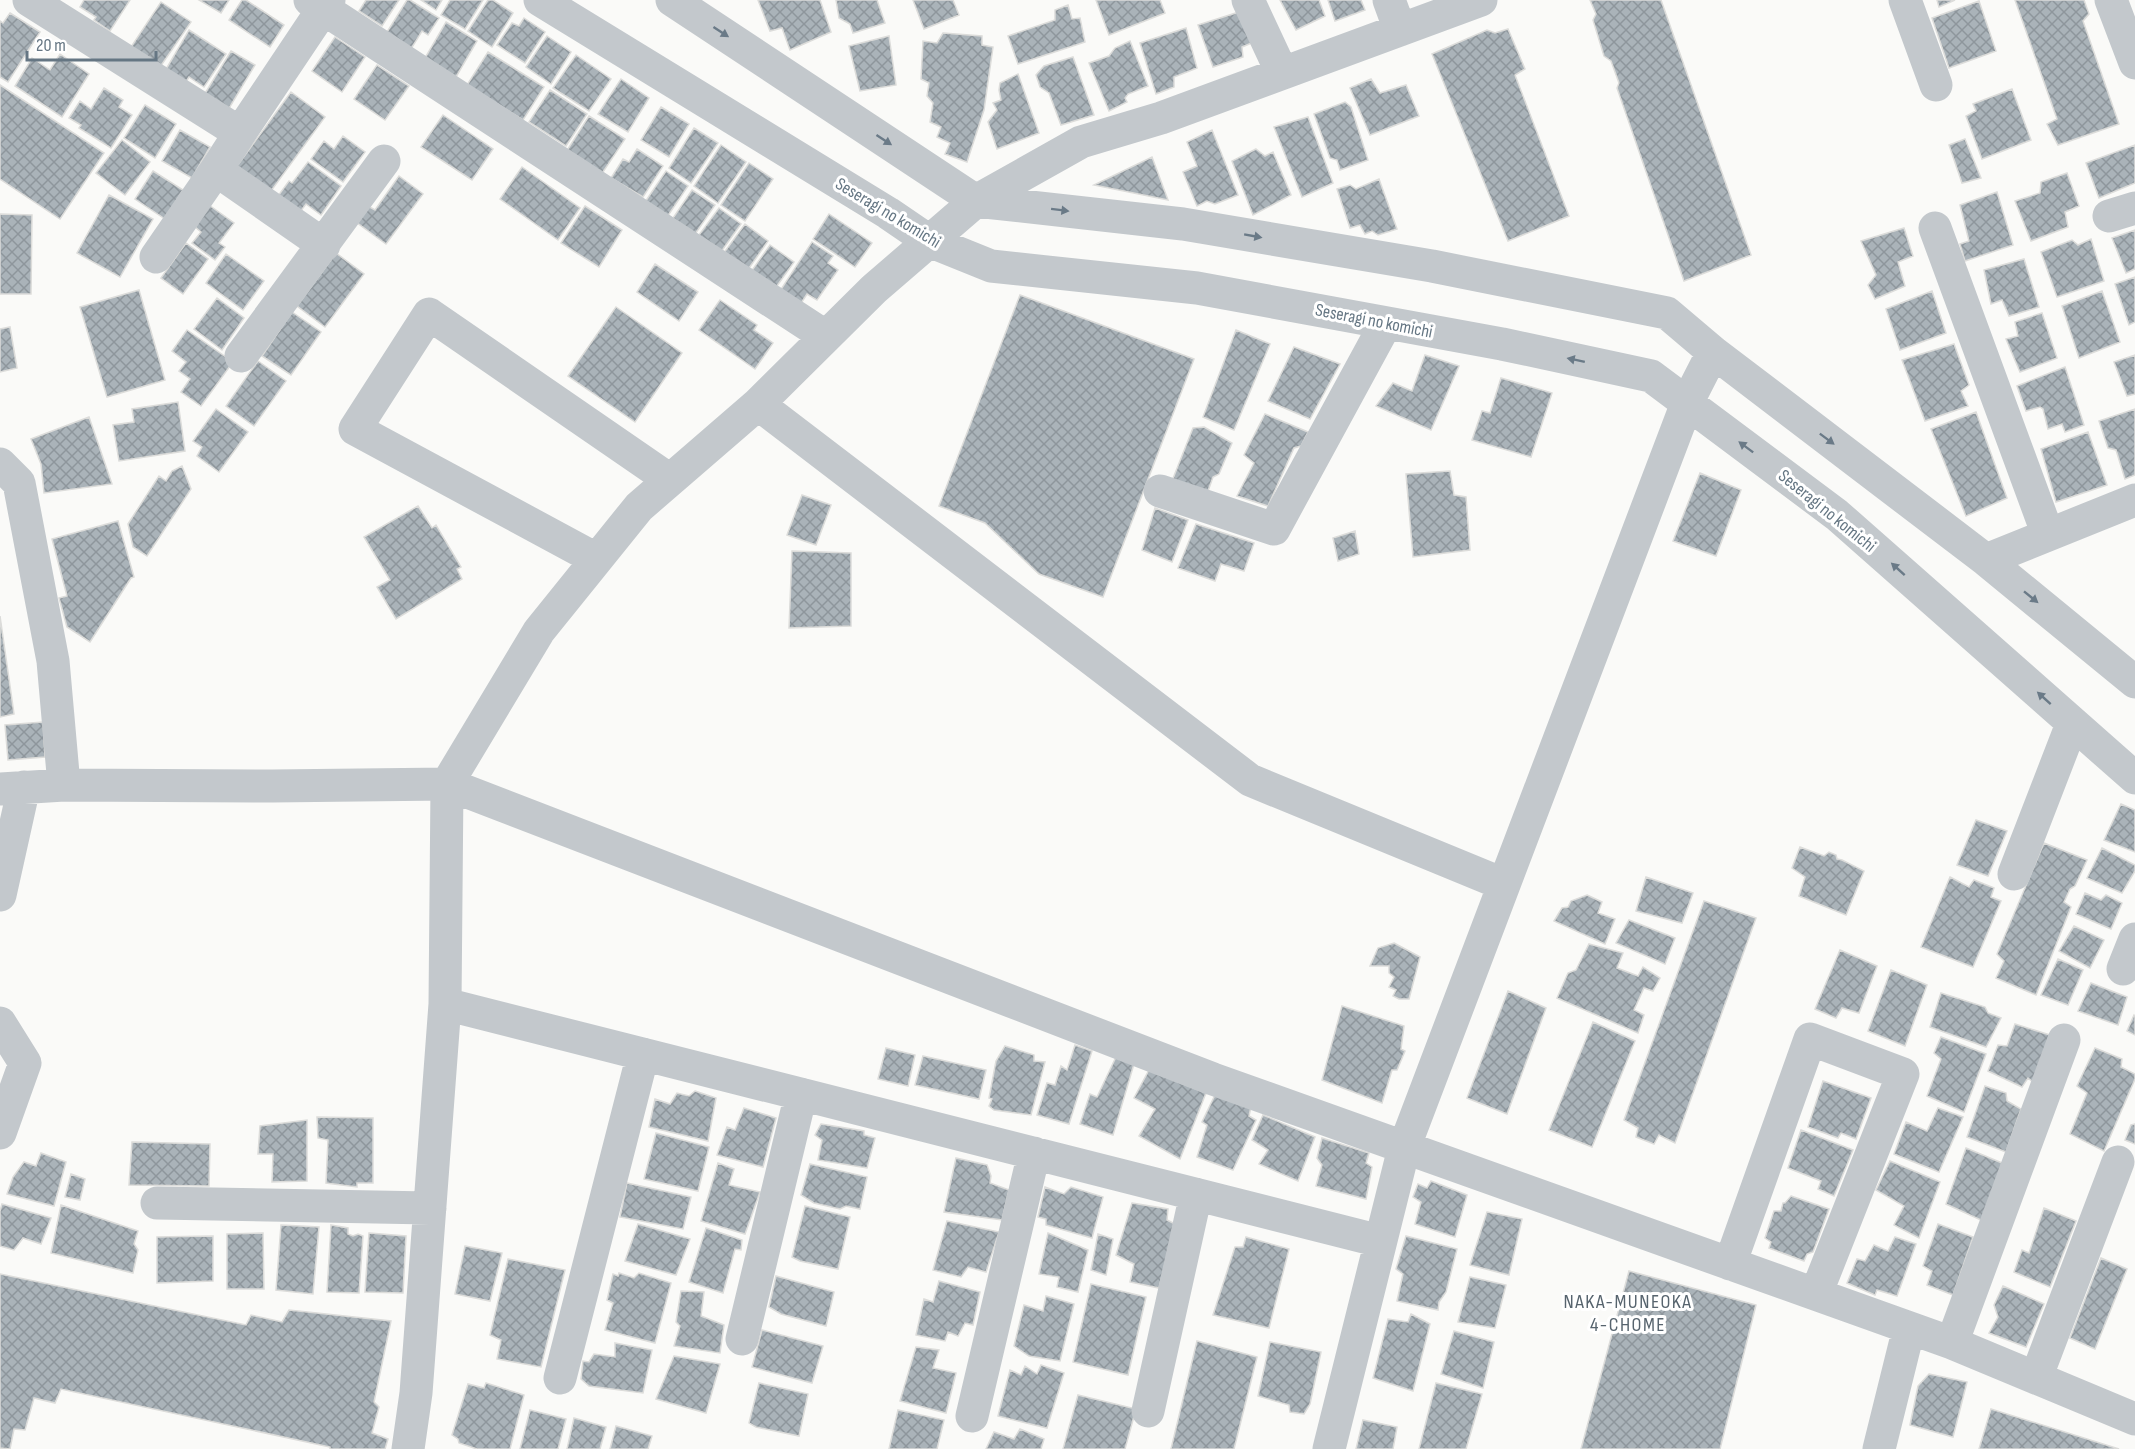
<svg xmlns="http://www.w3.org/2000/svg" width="2135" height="1449" viewBox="0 0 2135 1449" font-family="'Sofia Sans Condensed',sans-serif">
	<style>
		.building { fill: url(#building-cross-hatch); stroke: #dcdcda; stroke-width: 1.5 }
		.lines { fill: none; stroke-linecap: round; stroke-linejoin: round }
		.minor { stroke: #c3c8cc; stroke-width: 33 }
		.oneway { fill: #6a7a87 }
		.labels { text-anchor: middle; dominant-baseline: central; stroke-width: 6; stroke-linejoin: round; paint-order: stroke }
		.street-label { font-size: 18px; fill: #657683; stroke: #fff }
		.neighbourhood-label { font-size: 20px; letter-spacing: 1.5px; fill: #57646e; stroke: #fff }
	</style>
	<defs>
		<pattern id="building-cross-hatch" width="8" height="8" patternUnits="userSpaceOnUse" patternTransform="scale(1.5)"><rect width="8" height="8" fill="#aab3b9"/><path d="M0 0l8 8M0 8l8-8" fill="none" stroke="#8e969c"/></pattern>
	</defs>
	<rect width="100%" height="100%" fill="#fafaf8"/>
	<path class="building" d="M84,0h46l-20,31 -16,-11 2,-3 -16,-10z
		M199,0h30l-8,13z
		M242,0h4l38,25 -14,22 -41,-27z
		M366,0h33l-17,26 -23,-15z
		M407,0h3l29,18 -11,17 -6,-4 -11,18 -24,-17z
		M421,0h21l-6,10z
		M450,0h33l-18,29 -24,-14z
		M488,0h5l20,13 -21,34 -24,-16z
		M758,0h62l11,32 -41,18 -8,-22 -12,3z
		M836,0h41l8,23 -32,10 -3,-9 -11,-6z
		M913,0h40l6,15 -35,14z
		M1096,0h64l5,13 -56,22z
		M1280,0h39l6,16 -29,14z
		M1328,0h33l4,10 -30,11z
		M1590,0h71l90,255 -67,26 -67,-193 2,-5 -8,-22 -7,-5 -11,-36 3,-6z
		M1937,0h18l-16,7z
		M2015,0h69l5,14 -6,7 36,103 -61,21 -11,-21 10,-5z
		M1979,1l17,50 -47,17 -17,-50z
		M161,2l30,20 -33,48 -29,-20z
		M1068,5l4,14 8,-1 5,24 -67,22 -10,-28 47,-16v-10z
		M1239,12l15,30 -12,5 1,10 -30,10 -15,-42z
		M10,13l30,19 -32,50 -8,-5v-56l3,2z
		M524,18l21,14 -20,31 -28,-18 15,-22 7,3z
		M446,22l31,19 -21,36 -31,-19z
		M1186,28l11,40 -23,9v10l-18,7 -16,-51z
		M1508,29l17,40 -10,6 54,141 -61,25 -76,-187 55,-24 8,3z
		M189,30l37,24 -22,33 -15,-10 -7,11 -20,-12z
		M943,33l39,3v9l11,2 -9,63 -17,52 -22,-8 5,-11 -13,-6 4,-10 -11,-5 3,-19 -6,-7 2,-13 -8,-4 2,-38 14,2z
		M547,36l24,16 -20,32 -25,-17z
		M889,36l7,49 -36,6 -11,-45z
		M335,37l30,20 -23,35 -30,-21z
		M1130,41l18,45 -20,8 -3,4 2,4 -18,9 -20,-48 20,-7 6,-8z
		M231,51l24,14 -27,45 -24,-15z
		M488,52l56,35 -21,33 -56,-35z
		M60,54l29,20 -27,43 -47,-31 17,-28 18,12z
		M576,55l35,24 -22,32 -36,-23z
		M1073,57l21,58 -33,10 -12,-32 -9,-6 -4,-12 8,-9z
		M377,65l32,21 -24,34 -31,-21z
		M1018,74l21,59 -42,16 -9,-27 9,-12 -4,-7 8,-3 -2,-10 1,-7z
		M621,79l28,19 -21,34 -30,-18z
		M1371,79l9,14 26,-8 13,31 -49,19 -20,-47z
		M0,85l104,68 -44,66 -60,-40z
		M104,88l19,12 -4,7 13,8 -21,33 -32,-20 2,-3 -12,-7 11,-17 11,8z
		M2012,89l19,51 -49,19 -16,-43 10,-5 -3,-7z
		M550,90l37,24 -21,32 -37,-24z
		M291,92l34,25 -54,74 -34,-25z
		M1345,102l6,5 17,53 -28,10 -3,-10 -7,-2 -16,-44z
		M145,105l31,19 -21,34 -31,-20z
		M661,107l28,17 -20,33 -28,-17z
		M443,115l50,34 -21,31 -51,-33z
		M589,116l36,23 -24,36 -35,-23z
		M1308,117l25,66 -31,14 -28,-70z
		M694,128l24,15 -27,40 -22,-15z
		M180,130l30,17 -18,31 -30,-17z
		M1212,130l26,65 -23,9 -8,-3 -10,5 -14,-34 14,-6 -10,-24z
		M343,136l22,16 -22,30 -32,-23 13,-18 10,8z
		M1965,139l16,39 -19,5 -13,-38z
		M122,140l28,22 -25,33 -29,-22z
		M721,145l25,17 -28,41 -24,-17z
		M2135,145v38l-36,15 -13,-35z
		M637,149l26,17 -20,31 -32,-19 12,-19 6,3z
		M1256,149l9,7 8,-4 18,43 -38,20 -21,-54z
		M1152,157l16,43 -74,-15z
		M308,162l33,24 -20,29 -15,-11 -6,8 -22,-16 11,-15 3,2z
		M749,163l24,16 -28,42 -24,-16z
		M522,167l58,41 -22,32 -58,-41z
		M153,171l30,19 -18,29 -30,-20z
		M666,171l22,15 -23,34 -22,-15z
		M2067,173l12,33 -14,6 3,15 -37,14 -16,-40 25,-8 1,-11z
		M399,176l24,18 -37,50 -30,-22 12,-16 7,4z
		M1379,179l18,50 -19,6 -6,-4 -7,3 -5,-9 -10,3 -13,-39 13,-4 6,4z
		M692,190l23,15 -24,35 -22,-16z
		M1997,192l16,53 -48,16 -5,-17 9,-3 -9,-36z
		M109,195l44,24 -33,58 -43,-24z
		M209,205l25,18 -15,20 6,4 -10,13 -23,-17 9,-11 -7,-6z
		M585,206l37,24 -23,37 -38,-24z
		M719,208l22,16 -23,32 -22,-17z
		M0,214l32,1 -1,79h-31z
		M829,214l43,29 -17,24 -42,-28z
		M745,224l23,17 -21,30 -24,-17z
		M1904,228l9,28 -15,6 7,24 -30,13 -7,-14 8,-10 -15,-34z
		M2135,230v39l-9,4 -14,-35z
		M2091,239l13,42 -47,16 -16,-45 31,-12 6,5z
		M812,242l21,14 -5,7 10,7 -21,30 -10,-6 -11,17 -20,-14z
		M186,243l22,16 -25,35 -22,-16z
		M770,245l24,17 -22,31 -24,-17z
		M336,253l28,21 -39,53 -28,-21z
		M226,254l38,27 -21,29 -37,-27z
		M2024,259l15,48 -30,9 -7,-16 -11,4 -7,-34z
		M655,264l43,28 -19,29 -42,-29z
		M2135,277v45l-6,3 -14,-41z
		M139,290l26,90 -58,17 -27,-90z
		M1932,291l14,42 -46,17 -14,-41z
		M2102,291l18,51 -41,16 -17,-52z
		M1020,295l174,64 -91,238 -64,-23 -54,-51 -46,-17z
		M217,298l27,20 -22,32 -28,-21z
		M720,300l37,25 -3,5 19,13 -18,26 -56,-39z
		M616,307l66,46 -47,69 -67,-46z
		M292,312l29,20 -30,43 -29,-19z
		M2042,313l15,45 -37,14 -14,-33 12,-3 -3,-14z
		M10,327l7,41 -17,4v-43z
		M187,330l46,32 -32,44 -20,-14 9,-13 -11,-8 7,-9 -14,-11z
		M1236,330l34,14 -36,86 -31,-13z
		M1954,344l15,41 -8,6 7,15 -43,15 -23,-61z
		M1294,347l46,17 -30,55 -42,-18z
		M1425,355l34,11 -28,64 -55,-24 17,-23 19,8z
		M2135,355v39l-8,2 -13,-34z
		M258,361l28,20 -32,45 -28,-20z
		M2065,367l19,58 -19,7 -3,-8 -14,5 -5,-20 -3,-2 -14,4 -9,-25z
		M1501,378l51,15 -21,64 -59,-17 10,-29 8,2z
		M178,402l7,49 -66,10 -6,-36 21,-3 -2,-13z
		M216,409l32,23 -29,40 -22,-16 5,-9 -9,-6z
		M2135,409v66l-10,4 -9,-29 -8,-2 -9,-27z
		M1976,412l31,86 -41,18 -35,-87z
		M1265,414l43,18 -7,14 -7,2 -26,58 -31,-10 17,-33 -10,-8z
		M89,417l23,67 -68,9 -3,-29 -10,-25z
		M1204,427l28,16 -13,31 -6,3 -5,14 -36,-10 21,-53z
		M2088,432l19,53 -51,17 -15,-53z
		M182,466l9,23 -44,67 -14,-9 -5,-23 31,-48 7,5 6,-10z
		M1450,471l4,24 12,2 4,53 -57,7 -7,-83z
		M1700,473l41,17 -25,66 -43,-15z
		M802,495l29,10 -15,40 -29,-10z
		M418,506l14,22 4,-3 25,42 -4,2 5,10 -66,40 -19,-32 13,-7 -26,-43z
		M1155,508l33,12 -16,42 -30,-12z
		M118,521l16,56 -3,1 -41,64 -23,-15 -8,-29 8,-2 -15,-57z
		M1196,524l58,19 -10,28 -23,-7 -6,17 -37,-13z
		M1355,531l4,23 -21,7 -5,-23z
		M792,551l59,2v73l-62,2z
		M0,616l14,98 -14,3z
		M43,722l2,35 -37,3 -3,-35z
		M2121,804l14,6v42l-31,-12z
		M1976,820l31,11 -19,45 -31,-11z
		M2044,843l43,17 -12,26 -5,3 -6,13 7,5 -35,88 -40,-17 8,-17 -7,-7z
		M1800,847l24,9 5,-4 7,3 1,4 5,1 22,11 -18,44 -47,-19 6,-19 -13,-9z
		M2102,848l33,17v6l-13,22 -35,-15z
		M1646,877l47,16 -11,30 -46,-12z
		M1950,877l19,10 5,-7 20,8 -3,9 10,4 -28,66 -52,-20z
		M2085,893l16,7 5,-5 16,8 -11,26 -35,-15z
		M1587,895l15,7 -4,11 17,6 -10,25 -51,-23 8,-13 6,-1 3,-6z
		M1704,901l52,17 -81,225 -16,-8 -5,9 -18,-7 2,-9 -14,-8z
		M1629,920l46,18 -10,26 -49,-21z
		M2074,926l30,14 -14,28 -31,-17z
		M1394,943l26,14 -11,42h-10l-6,-3 3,-6 -7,-3 5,-10 -5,-4v-7h-19l8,-18z
		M1589,944l34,9 -6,15 21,8 5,-9 17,11 -7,13 -9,-3 -10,22 10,5 -6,18 -81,-35 11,-25 8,-3z
		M1840,950l37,16 -18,47 -17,-5 -6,10 -21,-9z
		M2058,959l25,11 -15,35 -27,-10z
		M1891,970l36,15 -22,61 -37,-15z
		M2091,983l36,14 -9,28 -40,-14z
		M1508,991l38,17 -39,106 -40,-16z
		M1941,993l44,14 3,6 13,5 -15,29 -56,-20z
		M1342,1006l62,20 -3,23 4,2 -8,19h-5l-10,33 -60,-23z
		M2134,1015l1,1v19l-8,-4z
		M1593,1022l42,19 -43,106 -43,-17z
		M2015,1024l35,11 -16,48 -6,-5 -6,9 -34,-16 10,-26 9,1z
		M1941,1037l45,17 -22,58 -37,-16 14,-37 -7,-6z
		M1075,1045l17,6 -23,73 -32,-9 10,-32 8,2 6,-19 6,4z
		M1005,1046l29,9v6l11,1 -14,53 -37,-5 -5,-4 3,-7 -3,-1 7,-37z
		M886,1048l29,7 -7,31 -30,-7z
		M2095,1048l27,11 -1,8 14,7v5l-31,72 -34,-17 17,-41 -10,-7z
		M923,1056l63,14 -7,29 -64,-14z
		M1116,1057l18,7 -21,71 -33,-11 10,-30 7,3z
		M1149,1070l57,23 -26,66 -41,-23 16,-27 -21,-11z
		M1823,1081l48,17 -15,41 -15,-6 -3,5 -30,-11z
		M1985,1086l21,7 1,8 14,8 -15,43 -39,-15z
		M695,1091l21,7 -8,43 -59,-14 6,-28 15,5 7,-11 12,3z
		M1215,1095l36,12 -2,9 7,4 -23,50 -36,-13 10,-32 -5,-3z
		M744,1108l32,10 -13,49 -46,-12 10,-28 8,3z
		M1938,1108l25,9 -24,55 -45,-18 12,-32 21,9z
		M1263,1115l52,22 -17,44 -39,-17 9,-14 -16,-10z
		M317,1117l56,1v65h-16v4l-31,-4 2,-43 -10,-2z
		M307,1120v61l-35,1 1,-28h-15l2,-28z
		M821,1124l43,7v4l11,3 -8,30 -49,-8 4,-20 -7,-5z
		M2135,1124v20l-10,-4 6,-15z
		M1801,1130l52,20 -19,46 -16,-7 3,-8 -33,-13z
		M656,1133l53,14 -11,44 -54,-12z
		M1322,1138l47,15 -3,10 6,4 -6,32 -50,-13 6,-21 -5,-7z
		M132,1142l78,2 -1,42 -80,-1z
		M1966,1148l36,15 -19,58 -37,-17z
		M41,1153l25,9 -12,44 -47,-12 6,-17 11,-15 12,4z
		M956,1158l31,7 4,11 -1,7 19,7 -7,30 -58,-8z
		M1890,1161l50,21 -21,56 -25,-13 10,-19 -28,-16z
		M718,1163l16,6 -5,16 31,7 -15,42 -44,-13z
		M810,1164l57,13 -7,32 -14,-3 -6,3 -26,-6 -13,-8z
		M71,1174l14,5 -5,21 -15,-3z
		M1431,1181l36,14 -12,42 -40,-13 6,-22 -8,-5 5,-13 9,4z
		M627,1183l64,14 -8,32 -63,-12z
		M1045,1187l19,7 7,-7 32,10 -11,41 -46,-13v-6l-8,-2z
		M1791,1196l38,13 -16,43 -6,2 -3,7 -35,-13 2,-6 -6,-4 9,-27h7l2,-8h2z
		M1132,1203l36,6 -1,11 8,4 -16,64 -29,-6 4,-18 -18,-9z
		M2,1204l49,14 -10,26 -18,-6 -9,12 -14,-4v-35z
		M61,1205l77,26 -4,13 4,6 -5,23 -82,-20z
		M805,1206l45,11 -12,52 -38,-8 -8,-4z
		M2044,1208l32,13 -26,66 -36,-15 8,-22 7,3z
		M1487,1212l35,7 -13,56 -39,-10z
		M947,1221l52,11 -13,40 -18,-5 -7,10 -28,-7z
		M638,1224l52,15 -14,36 -51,-14z
		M1938,1224l35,13 -20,58 -26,-10 5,-14 -9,-5z
		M281,1225l38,2 -6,67 -37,-4z
		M331,1225l17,3v6l5,2 5,-2 5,2 -4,57 -32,-1z
		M706,1228l36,12 -1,10 -6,-1 -12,44 -34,-11z
		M263,1233l1,56h-37v-55z
		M369,1233l37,3 -3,57 -38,-1z
		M1048,1233l40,17 -10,42 -21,-5 2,-10 -20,-3z
		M1098,1234l15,5 -7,36 -15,-5z
		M213,1236v45l-56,2v-46z
		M1406,1236l51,13 -11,43 -7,10 -1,8 -41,-9 6,-27 -7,-5z
		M1246,1237l43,12 -20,79 -56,-13 22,-68h8z
		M1895,1237l21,7 -19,52 -20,-6 -2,5 -28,-12 10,-24 8,2 9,-16 14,6z
		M465,1246l37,7 -12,48 -35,-7z
		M2101,1258l26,11 -32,80 -25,-11z
		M508,1259l57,11 -24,97 -44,-8 4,-19 -11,-5z
		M1629,1271l127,34 -36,144h-139z
		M619,1273l15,5 5,-5 32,10 -16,60 -50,-13 8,-27 -6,-3 6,-26 5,2z
		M0,1274l246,51 5,-10 31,7 7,-12 102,11 -17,81 5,5 -7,26 16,6 -3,10h-55v-2l-269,-58 -6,14 -21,-5 -9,32 -11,-1 -4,20 -10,-1z
		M776,1276l58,16 -8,34 -45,-12 -12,-7z
		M1470,1277l36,8 -11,43 -37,-6z
		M939,1281l41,11 -7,33 -8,-2 -7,13 -10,-4 -3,9 -29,-6 8,-36 9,3z
		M1091,1284l55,13 -18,78 -55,-13z
		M2003,1286l41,18 -18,43 -37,-14 9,-16 -4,-12z
		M681,1291l23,1 -3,24 23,9 -4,28 -46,-7 6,-20 -4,-4z
		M1046,1296l28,8 -14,57 -31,-5 -15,-10 10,-41 19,6z
		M1411,1314l19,10 -17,67 -40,-13 15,-59 20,3z
		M762,1330l61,16 -11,37 -60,-16z
		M1454,1331l40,11 -11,46 -42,-14z
		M1197,1341l60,16 -23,92h-63z
		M1270,1342l51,10 -11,52 -6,10 -14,-2 -1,-7 -31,-9z
		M615,1343l37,7 -9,43 -54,-7 -8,-7 2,-18 6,1 5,-8 21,3z
		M916,1347l23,3 -6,18 23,5 -10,40 -46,-12z
		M674,1356l46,8 -14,49 -50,-14z
		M1041,1365l23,8 -17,55 -49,-12 12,-46 11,5 4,-9 12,8z
		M1929,1374l38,8 -14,55 -43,-12 8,-39z
		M486,1383l38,12 -14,54h-33l-18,-6 -1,-4 -6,-4 16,-51 16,4z
		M759,1383l49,11 -9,42 -43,-9 -7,-4z
		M1436,1383l46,11 -16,55h-47z
		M1078,1395l58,14 -11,40h-62z
		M1991,1409l128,40h-140z
		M530,1410l36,9 -8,30h-38z
		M898,1410l46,10 -7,29h-48z
		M574,1418l32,9 -6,22h-33z
		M1363,1420l34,7 -4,22h-37z
		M616,1426l36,10 -4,13h-38z
		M1020,1429l24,10 -3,10h-55l8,-17 20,7z"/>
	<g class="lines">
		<path class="minor" d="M29,0l211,133 89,-133
			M310,0l515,336
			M540,0l348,213 41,28 62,25 206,22 305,56 149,32 186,139 298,263
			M672,0l304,201 207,23 249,42 235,47 46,39 273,208 149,122
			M1248,0l34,73
			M1389,0l11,30
			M1905,0l31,85
			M2111,0l24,63
			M240,133l-24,37 108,75
			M2109,216l26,-8
			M1935,228l113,307
			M156,257l60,-87
			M241,356l143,-195
			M758,404l492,376 253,104
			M0,464l19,19 34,178 11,124
			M1160,491l114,38 112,-206
			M596,559l-241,-130 74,-115 241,166
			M1986,560l149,-60
			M0,789l64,-4 208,1 175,-2 766,295 739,264 183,76
			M2014,874l58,-150
			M0,895l24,-108
			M2123,969l12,-30
			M445,1004l935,237
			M0,1023l25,40 -25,70
			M157,1203l273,5
			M1730,1264l80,-225 93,35 -87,220
			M742,1339l59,-245
			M1952,1343l112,-303
			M560,1378l83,-324
			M2036,1378l82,-216
			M1148,1411l48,-217
			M972,1416l62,-263
			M408,1449l8,-56 29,-389 2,-220 92,-153 100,-124 119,-103 116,-115 102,-88 105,-59 80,-24 320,-118
			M1329,1449l75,-301 283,-745 26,-51
			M1879,1449l30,-121"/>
	</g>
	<defs><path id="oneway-solid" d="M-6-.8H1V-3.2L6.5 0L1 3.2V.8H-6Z" transform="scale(1.5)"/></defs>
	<g class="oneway">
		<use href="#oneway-solid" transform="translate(721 32) rotate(33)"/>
		<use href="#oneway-solid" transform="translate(884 140) rotate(33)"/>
		<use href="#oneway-solid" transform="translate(1060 210) rotate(7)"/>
		<use href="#oneway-solid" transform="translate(1253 236) rotate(10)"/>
		<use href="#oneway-solid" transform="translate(1576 360) rotate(-168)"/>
		<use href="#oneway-solid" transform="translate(1827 439) rotate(37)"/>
		<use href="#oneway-solid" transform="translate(1746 447) rotate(-143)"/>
		<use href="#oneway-solid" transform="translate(1898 569) rotate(-138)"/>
		<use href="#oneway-solid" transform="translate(2031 597) rotate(39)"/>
		<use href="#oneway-solid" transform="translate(2044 698) rotate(-138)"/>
	</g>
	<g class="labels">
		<g class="street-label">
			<text transform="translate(888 213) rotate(31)">Seseragi no komichi</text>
			<text transform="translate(1374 321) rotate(11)">Seseragi no komichi</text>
			<text transform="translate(1827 511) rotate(39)">Seseragi no komichi</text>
		</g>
		<g class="neighbourhood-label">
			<text x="1628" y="1302">NAKA-MUNEOKA<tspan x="1628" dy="23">4-CHOME</tspan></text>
		</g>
	</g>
	<path d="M27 51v9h129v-9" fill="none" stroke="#657683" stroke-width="3"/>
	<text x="36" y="51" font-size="18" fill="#657683" stroke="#ffffff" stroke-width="4.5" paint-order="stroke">20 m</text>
</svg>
